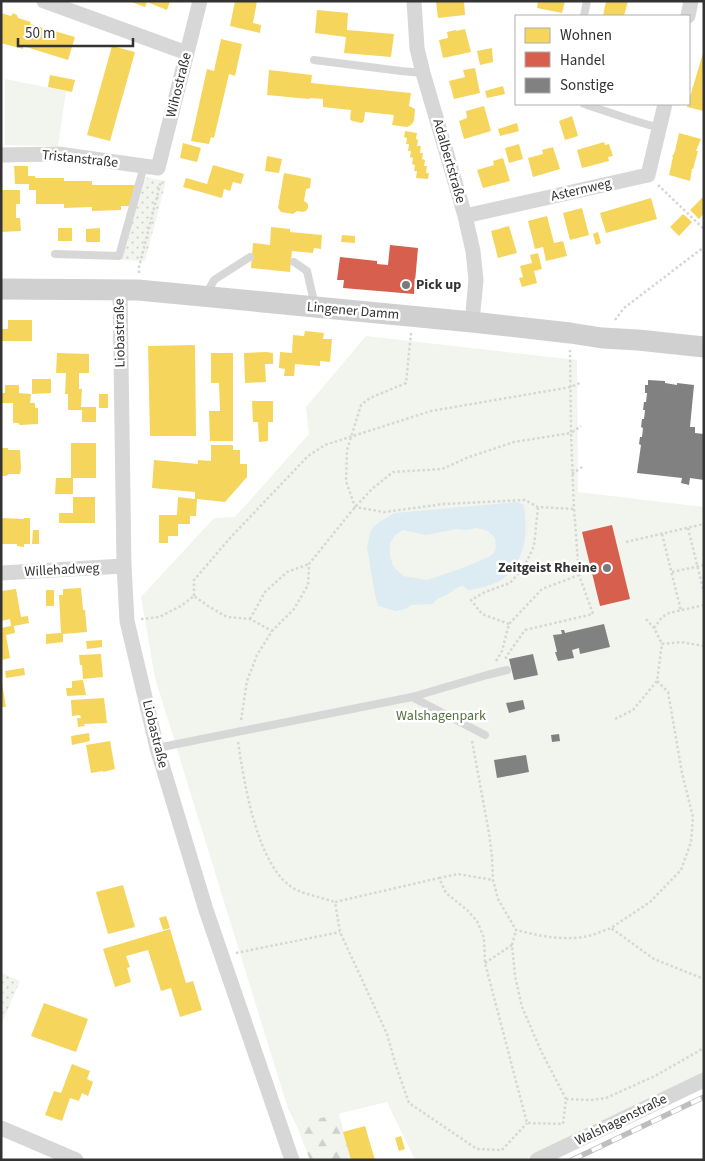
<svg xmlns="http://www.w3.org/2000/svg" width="705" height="1161" viewBox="0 0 705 1161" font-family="'Source Sans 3',sans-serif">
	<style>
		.grass { fill: url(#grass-dots) }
		.forest { fill: url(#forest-firs) }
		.park { fill: #f1f5ed }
		.water { fill: #ddebf3; fill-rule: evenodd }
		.homes { fill: #f6d55c }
		.shops { fill: #d6604d }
		.building { fill: #818181 }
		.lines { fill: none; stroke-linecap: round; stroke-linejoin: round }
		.path { stroke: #d6d6d6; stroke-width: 2.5; stroke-dasharray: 2.5 2.5; stroke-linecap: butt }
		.service { stroke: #d7d7d7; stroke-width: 8 }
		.minor { stroke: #d7d7d7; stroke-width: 15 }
		.secondary { stroke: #d0d0d0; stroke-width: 21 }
		.rail-casing { stroke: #bebebe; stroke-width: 5.5 }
		.rail { stroke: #fff; stroke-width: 4; stroke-dasharray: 11; stroke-linecap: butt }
		.poi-dot { fill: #7a7a7a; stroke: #fff; stroke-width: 2 }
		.labels { text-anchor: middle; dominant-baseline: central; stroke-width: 5; stroke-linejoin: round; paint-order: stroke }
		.street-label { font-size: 14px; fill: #333; stroke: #fff }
		.poi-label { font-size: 14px; font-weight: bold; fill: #333; stroke: #fff; text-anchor: start }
		.park-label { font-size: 14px; fill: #56703f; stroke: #fff }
	</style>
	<defs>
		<pattern id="grass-dots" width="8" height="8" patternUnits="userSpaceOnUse" patternTransform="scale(1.25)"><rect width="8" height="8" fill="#f1f5ed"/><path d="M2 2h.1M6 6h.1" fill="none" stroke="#cfd2cc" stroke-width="1.8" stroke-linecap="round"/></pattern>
		<pattern id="forest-firs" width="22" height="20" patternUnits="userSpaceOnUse" patternTransform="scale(1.25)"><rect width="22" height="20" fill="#f1f5ed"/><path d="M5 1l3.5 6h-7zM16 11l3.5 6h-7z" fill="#cfd2cc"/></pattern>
	</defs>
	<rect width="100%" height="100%" fill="#fff"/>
	<path class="grass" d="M144,177l22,4 -21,80 -23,-1z
		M1,973l19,8 -19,44z"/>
	<path class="forest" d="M339,1113l12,47h-41l-14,-36z"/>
	<path class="park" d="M5,79l61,12 -8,55 -53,-1z
		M366,336l211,24 1,132 126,15v568l-180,85h-109l-28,-58 -91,22 -8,-15 -133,-431 -14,-81 73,-79 21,-1 74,-83 -3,-27z"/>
	<path class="water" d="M517,502l5,2 2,3c3,22 3,42 -11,61 -2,3 -5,7 -8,9 -9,8 -25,11 -37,13l-5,-4c-8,1 -9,5 -15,8 -6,4 -11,3 -15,10l-22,1 -6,4 -9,2 -18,-5 -3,-11 -8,-48 4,-17 8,-8 16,-9zM477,528l11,3 7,7 1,9 -2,6 -5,4 -32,13 -30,10 -24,-4 -10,-10 -3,-11v-11l4,-8 9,-6 23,5 31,-6 10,1z"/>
	<path class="homes" d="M129,1h41l-3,9 -20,-8 -2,5z
		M235,1h22l-4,22 8,2 -1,8 -30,-7z
		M436,1h28l1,14 -27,3z
		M538,1h27l-3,12 -25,-5z
		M606,1h22l-4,15h-21z
		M317,10l31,3 -1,17 47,4 -3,23 -47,-4 2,-16 -31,-4z
		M1,13l10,3 2,-3 4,2 1,3 13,4 -1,2 45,13 -7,23 -45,-14v3l-22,-6z
		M465,29l6,23 -28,6 -4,-18 9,-2 -1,-6 9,-2v1z
		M221,39l21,5 -7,32 -6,-2 -15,64 -3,-1 -2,7 -18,-3 16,-72 7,2z
		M112,46l23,6 -25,89 -23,-6z
		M492,48l1,14 -13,3 -3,-14z
		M703,53h1v58l-17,-4z
		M475,68l5,25 -26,6 -5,-18 16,-4 -2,-7z
		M269,70l43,5 -1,8 100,10 -2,13 6,3 -1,12 -3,4 -4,2 -15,-2 2,-10 -29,-3 -1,9 -2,2 -10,-2 -2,-2 1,-9 -28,-3v-8l-13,-1 -1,1 -42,-4z
		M50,75l25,5 -3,12 -24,-5z
		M503,86l2,8 -18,4 -2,-7z
		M484,106l7,25 -27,8 -5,-18 8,-3 -1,-7z
		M572,116l6,20 -13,4 -6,-19z
		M517,123l2,8 -19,5 -2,-7z
		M405,131l12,2 -1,6 2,1 -1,6h4l-1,7h3l-1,6 3,1 -1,6h3l-1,7h3l-1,6 -12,-1 1,-7h-3l1,-6 -3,-1 1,-6 -3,-1 1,-6h-3l1,-7h-3l1,-6 -3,-1z
		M679,133l22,6 -5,12h2l-5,18h-1l-2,12 -21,-6 4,-18h-1l3,-6z
		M604,142l1,3 4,-1 4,12 -5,1 1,4 -27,7 -5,-18z
		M183,143l18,5 -4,14 -17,-4z
		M519,144l4,15 -14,4 -4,-15z
		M553,147l7,22 -27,8 -5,-19 15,-4 -1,-4z
		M267,156l15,3 -3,14 -14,-2z
		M503,158l7,23 -27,7 -6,-18 17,-5 -1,-4z
		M213,165l31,9 -3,10 -8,-2 -3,9 -6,-2 -2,9 -39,-11 3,-9 21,6z
		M14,166h14v10h7v2h29v3h28v4h43l-6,21h-8v4l-29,1v-4l-28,1v-4h-28v-14h-7v-6h-14z
		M284,173l26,5 1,1 -1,9 -4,1 -2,12 3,2 1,2v3l-2,3 -3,1 -6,-1 -4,3 -12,-2 -3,-4z
		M1,190h19v14h-4v14h4l1,13 -20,1z
		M704,196v17l-5,6 -9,-9z
		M651,198l6,21 -51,14 -6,-20z
		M582,208l7,27 -19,5 -7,-27z
		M683,214l9,8 -13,14 -9,-9z
		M547,216l7,27 9,-2 4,15 -21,5 -3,-14 -8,2 -7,-28z
		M509,226l8,27 -19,5 -7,-27z
		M271,227l19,2v3l32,3 -1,14 -7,-1 -1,5 -21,-2 -2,21 -39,-4 2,-25 17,2z
		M58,228h14v13h-14z
		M100,228v14h-14v-13z
		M598,232l3,11 -5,2 -3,-11z
		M342,235l13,1v7l-14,-1z
		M538,253l4,16 -8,2 3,12 -15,4 -3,-9 4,-1 -3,-11 12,-3 -2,-8z
		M8,320h24v21h-31v-12h7z
		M305,331l19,2 -1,6h9l-2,23 -10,-1v5l-25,-2 -1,12h-10l1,-7 -6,-1 1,-16 12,1 1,-18 11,1z
		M195,345l1,91h-46l-2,-90z
		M266,352l7,1v11h-8l1,18 -21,1 -1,-30z
		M57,353l32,1v19h-10v16h3l-1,18h15v15h-14v-12h-14v-16h-3l1,-21h-10z
		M211,353h22v88h-23l-1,-30h11l-1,-28h-8z
		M32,379h19v14l-19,1z
		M5,385h14v8l12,1 -1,9h5v5h3v16l-18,1 -2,-2h-5v-20h-11l-1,-1v-9h4z
		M99,394h9v14h-9z
		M252,401h21v21h-5v19l-9,1 -1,-20h-5z
		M71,443h25v35h-23v16h-18l1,-16h15z
		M211,445h22v5h7v14h7v13l-22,25 -28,-3 -1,17h-6v8h-12v12h-10v7h-9v-28h18l1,-18 17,2v-7l-43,-4 2,-28 44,4v-4l13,1z
		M1,448h7v2h12l1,18 -1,6h-11l-3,2h-5z
		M73,497h22v26h-36v-10h14z
		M2,518l22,1v-1h6v26h-6v3l-7,-1v-2h-16v-25h2z
		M33,530h6v14h-7z
		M81,588l2,22h2l2,22 -24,2v8l-17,2v-10l15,-1 -2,-38h4v-6z
		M16,589l5,28 7,-1 1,7 -15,3 1,7 -9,2 4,23 -9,2v-32l10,-2 -1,-7 -9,2v-30z
		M46,590h8v16h-8z
		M102,640v7l-15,2 -1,-8z
		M101,654l2,23 -20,2 -1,-14h-2l-1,-10z
		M24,668l1,7 -19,3 -1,-7z
		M83,680l3,15 -19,1 -1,-8h6v-7z
		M1,683h1l4,24h-5z
		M104,698l3,25 -23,1 1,2 -7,1 -1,-9h4l-1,-3 -8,1 -1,-16z
		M89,733l1,8 -18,4 -1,-9z
		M110,741l5,28 -12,3v-1l-12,2 -5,-28z
		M123,885l12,42 -27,7 -12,-42z
		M166,916l4,12 -7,2 -4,-12z
		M170,929l16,54 7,-2 9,29 -22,7 -9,-29 -10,3 -13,-41 -22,6 4,11 -3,1 4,14 -16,5 -12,-38z
		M44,1003l44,16 -12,33 -45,-16z
		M72,1064l18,7 -3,8 6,3 -5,14 -6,-3 -3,8 -9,-3 -8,23 -17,-6 9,-24 7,2z
		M365,1126l10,34h-24l-8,-28z
		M401,1136l4,13 -6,2 -4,-13z"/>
	<path class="shops" d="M390,245l28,3 -4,46 -71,-6 1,-8h-7l3,-23 37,4v3l11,1z
		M612,525l18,74 -30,7 -18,-74z"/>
	<path class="building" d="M648,380l17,1v2l12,2v-2l17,2 -4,42h5v6l9,1v46l-14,-2 -1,7 -8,-2 1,-5 -45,-5 4,-28 -2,-1 1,-7h2l1,-9 -2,-1 1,-8h2l1,-9h-2l1,-8h2l1,-9h-2v-8h3z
		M604,624l6,23 -30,7 -1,-6 -7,2 2,8 -16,3 -3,-9h2l-4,-17 9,-1 -1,-4h3l1,3z
		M533,654l5,21 -24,5 -5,-21z
		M523,700l2,9 -16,4 -3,-10z
		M559,734l1,7 -8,1 -1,-7z
		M526,755l3,17 -32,6 -3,-18z"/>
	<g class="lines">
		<path class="path" d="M658,185l46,44
			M139,273v-6l22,-86
			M615,320l9,-12 80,-61
			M411,333l-5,50 -36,15 -9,7 -14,45 -1,31 9,26 29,5 60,-8 81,-4 13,7 36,2
			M572,474l10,-7
			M688,528l16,65
			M662,534l19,77
			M626,542l78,-18
			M672,572l32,-7
			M194,596v-16l36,-42 78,-82 17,-11 106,-34 140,-24 9,-4
			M141,619l18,-2 22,-11 13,-10 14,10 19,11 23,2 22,12
			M250,619l15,-27 22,-20 22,-8
			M646,619l8,9 8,16
			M509,624l-27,-10 -11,-14 14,-8 25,-9 14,-16 10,-21 4,-39
			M654,628l8,-11 7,-4 35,-8
			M704,646l-23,-4 -19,2 -5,37 11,11 14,81 11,44 -2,25 -10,28 -31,32 -39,26 43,31 50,20
			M506,659v-2l19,-27 68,-16 -14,-39 -5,-66 -3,-76 10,-7
			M496,661l6,-10 7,-27 33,-35 37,-14
			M615,719l18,-9 24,-29
			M241,720l6,-39 10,-26 15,-24 22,-22 14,-24 1,-21 46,-57 17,-18 21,-17 49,-3 27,-12 45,-15 57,-9 -1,-83
			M472,741l17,92 3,24 1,23 5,19 18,31c24,6 51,12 76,5 6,-2 13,-5 19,-7
			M238,742c6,39 19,127 57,147 9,5 28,9 40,13
			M439,878l19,-4 35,6
			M512,945l4,-15
			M236,953l104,-21
			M485,963l27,-18 3,31 7,31 19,44 25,48 -3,25 -36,-1 -42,-160 -1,-25 -7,-17 -10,-11 -21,-17 -7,-15 -104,24 5,30 47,102 9,32 13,37 68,46 25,1 25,-27
			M566,1099l25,1 15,-2 49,-22 49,-28"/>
		<path class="service" d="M584,16l3,-15
			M314,60l87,11 22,2
			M584,104l45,15 30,9
			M55,254l64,2 25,-90
			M294,262l13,9 8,35
			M207,293l7,-13 36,-23
			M412,697l73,38
			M157,748l255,-51 75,-22 20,-5"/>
		<path class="minor" d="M44,1l143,52
			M414,1l3,47 6,25 42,143 8,35 3,29 -4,42
			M688,16l3,-15
			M1,155l57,-1 100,14 42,-167
			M465,216l183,-41 17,-71
			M120,290l4,276 3,55 30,127 49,162 86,250
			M1,573l123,-7
			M1,1128l75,32
			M537,1160l167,-80"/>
		<path class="secondary" d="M1,289l137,1 334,32 98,11 32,5 36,2 66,7"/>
		<defs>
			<path id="rail" d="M572,1160l132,-63"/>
		</defs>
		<use href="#rail" class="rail-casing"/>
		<use href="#rail" class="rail"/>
	</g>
	<g class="poi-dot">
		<circle cx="406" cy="285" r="5"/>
		<circle cx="607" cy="568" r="5"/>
	</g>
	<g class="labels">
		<g class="street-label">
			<text transform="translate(179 85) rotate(-76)">Wihostraße</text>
			<text transform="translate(80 159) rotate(6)">Tristanstraße</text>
			<text transform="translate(449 161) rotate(74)">Adalbertstraße</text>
			<text transform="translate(581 190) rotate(-13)">Asternweg</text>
			<text transform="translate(353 311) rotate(5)">Lingener Damm</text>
			<text transform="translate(120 333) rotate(-91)">Liobastraße</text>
			<text transform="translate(62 570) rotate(-3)">Willehadweg</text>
			<text transform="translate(155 734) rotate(76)">Liobastraße</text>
			<text transform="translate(621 1120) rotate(-26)">Walshagenstraße</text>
		</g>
		<g class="poi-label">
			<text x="416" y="285">Pick up</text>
			<text x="597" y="568" text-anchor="end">Zeitgeist Rheine</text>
		</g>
		<g class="park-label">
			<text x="441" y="716">Walshagenpark</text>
		</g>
	</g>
	<rect width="705" height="1161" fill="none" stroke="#333333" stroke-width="5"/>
	<rect x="515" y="15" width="175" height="90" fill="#ffffff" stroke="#adadad"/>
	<rect x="525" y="28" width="25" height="15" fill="#f6d55c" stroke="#adadad"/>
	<text x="560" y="40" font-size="15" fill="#333333">Wohnen</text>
	<rect x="525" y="52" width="25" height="15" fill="#d6604d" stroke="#adadad"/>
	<text x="560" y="65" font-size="15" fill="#333333">Handel</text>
	<rect x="525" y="78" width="25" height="15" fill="#818181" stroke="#adadad"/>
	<text x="560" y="90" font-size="15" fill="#333333">Sonstige</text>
	<path d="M18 38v8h115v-8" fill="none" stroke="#333333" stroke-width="2.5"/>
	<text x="25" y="38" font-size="15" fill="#333333" stroke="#ffffff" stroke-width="4" paint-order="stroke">50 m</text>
</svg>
